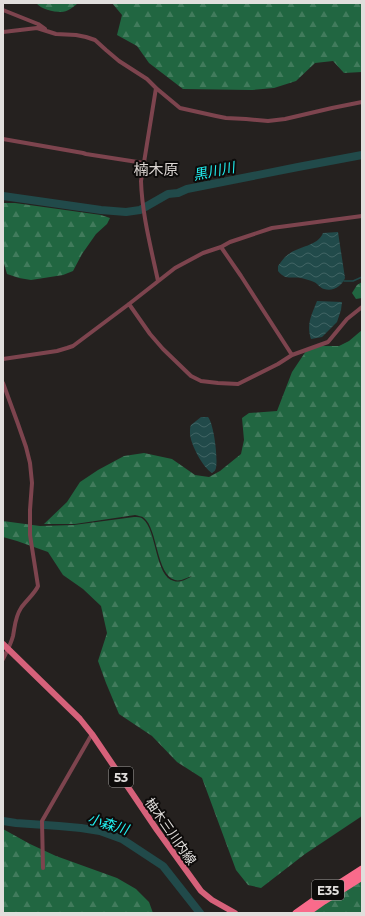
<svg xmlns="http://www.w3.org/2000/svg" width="365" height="916" viewBox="0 0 365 916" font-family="Montserrat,'Noto Sans JP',sans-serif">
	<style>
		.forest { fill: url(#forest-firs) }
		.water { fill: url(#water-waves) }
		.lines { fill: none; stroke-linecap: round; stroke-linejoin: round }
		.stream { stroke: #214a4a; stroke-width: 1.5 }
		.river { stroke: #214a4a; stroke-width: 8 }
		.street { stroke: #7d444e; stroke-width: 4 }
		.primary { stroke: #d6617a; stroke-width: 6 }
		.highway { stroke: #f96b8b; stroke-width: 7 }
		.labels { text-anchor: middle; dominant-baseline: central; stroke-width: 4; stroke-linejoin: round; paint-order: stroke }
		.shield { fill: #0d0b0a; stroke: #a19f9d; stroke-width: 1 }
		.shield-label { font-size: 12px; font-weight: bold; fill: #e1dedc }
		.street-label { font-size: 13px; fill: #e1dedc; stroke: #0d0b0a }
		.water-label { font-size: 14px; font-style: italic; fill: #21f2f3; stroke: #0d0b0a }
		.quarter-label { font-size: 15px; fill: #dcd6d3; stroke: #0d0b0a }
	</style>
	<defs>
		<pattern id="forest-firs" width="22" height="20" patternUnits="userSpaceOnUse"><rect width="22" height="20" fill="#216641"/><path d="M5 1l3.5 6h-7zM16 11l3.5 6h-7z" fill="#417b5c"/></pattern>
		<pattern id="water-waves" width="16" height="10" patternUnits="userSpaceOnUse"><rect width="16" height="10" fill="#214a4a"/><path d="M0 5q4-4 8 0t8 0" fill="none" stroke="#416464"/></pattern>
	</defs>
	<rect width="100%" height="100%" fill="#25211f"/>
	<path class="forest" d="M36,3h42c-4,4 -11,9 -17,9 -8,0 -20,-3 -25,-9z
		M112,3h250v69l-18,1 -11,-12 -18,2 -19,18 -22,7 -22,2 -69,-1 -34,-26 -12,-17 -20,-11 5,-20z
		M3,203h12l86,12 9,3 -3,6 -11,10 -14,20 -9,17 -10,4 -32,5 -12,-2 -12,-4 -4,-14z
		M362,282v16l-6,1 -4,-6 5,-8z
		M362,330v486l-57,38 -44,34 -13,-3 -12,-15 -34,-92 -25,-16 -25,-26 -33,-22 -13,-31 -8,-22 9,-28 -6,-27 -18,-17 -20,-14 -15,-23 -31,-11 -14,-4v-16l37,5 34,-1 60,-8c3,0 7,0 9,2 14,11 12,58 31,62 6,2 13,-2 18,-5 -4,1 -12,6 -17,4 -19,-5 -17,-51 -31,-62 -2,-2 -6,-2 -9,-3l-60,9h-31l23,-22 13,-20 18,-12 26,-14 20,-3 28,6 23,16 14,2 11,-6 21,-17 3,-14 -2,-22 7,-5 28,-2 15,-39 14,-21 14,-5h19l10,-5z
		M3,829l27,15 26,12 61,22 19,11 13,13 4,11h-150z
		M362,872v41h-50z"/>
	<path class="water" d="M338,232l7,46c-3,8 -12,14 -21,11 -4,-1 -6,-5 -10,-7 -4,-2 -9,-3 -13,-4 -10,-2 -15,3 -23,-7v-5c3,-4 7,-10 11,-12 10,-8 29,-8 34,-21z
		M317,301l25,1 -1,8 -4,12 -15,15 -11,2c-5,-15 1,-25 6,-38z
		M201,417h7c6,7 10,41 8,51 -1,3 -1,3 -4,5 -9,-5 -23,-31 -22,-41 0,-3 0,-5 1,-7z"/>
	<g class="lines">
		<path class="stream" d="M344,281h9l9,-4"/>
		<path class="river" d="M3,196l98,14 25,2 14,-2 28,-16 10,-1 9,-4 111,-22 64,-12
			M3,821l13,2 43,3 22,2 19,3 22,8 41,27 37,47"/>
		<path class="street" d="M3,10l35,14 7,5
			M3,32l34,-4 19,6 20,1 10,2 9,3 11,10 13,11 28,18 9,9 24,20 36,8 10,2 20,1 22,2 17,-2 47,-11 30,-6
			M156,88l-15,93c1,33 10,67 17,100
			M3,139l80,14 3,1 58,9
			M221,247l20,29 51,79
			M129,304l21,30 13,15 28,27 10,5 17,2 20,1 40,-20 14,-9 36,-13 19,-23 15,-12
			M3,359l54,-8 10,-3 6,-2 56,-42 46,-36 28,-15 18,-6 9,-5 42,-14 90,-12
			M3,383l15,41 8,23 4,16 2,20 -2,27v25l8,51c-2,6 -13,16 -17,22 -6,9 -6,18 -8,28 -2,8 -6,15 -10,23
			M43,868l-1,-47 50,-87"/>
		<path class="primary" d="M3,644l77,75 12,15 65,96 44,61 11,9 23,13"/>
		<path class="highway" d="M296,913l24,-17 42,-27
			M307,913l17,-12 38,-24"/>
	</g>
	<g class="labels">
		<g class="shield">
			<rect x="109" y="767" width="24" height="20" rx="3"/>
			<rect x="312" y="880" width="32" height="20" rx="3"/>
		</g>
		<g class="shield-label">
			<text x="121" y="777">53</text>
			<text x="328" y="890">E35</text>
		</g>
		<g class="street-label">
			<text transform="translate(171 831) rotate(55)">柚木三川内線</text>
		</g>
		<g class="water-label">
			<text transform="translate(214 171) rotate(-11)">黒川川</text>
			<text transform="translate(108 824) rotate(17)">小森川</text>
		</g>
		<g class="quarter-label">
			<text x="156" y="169">楠木原</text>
		</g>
	</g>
	<rect width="365" height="916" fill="none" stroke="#e1dedc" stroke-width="8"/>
</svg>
